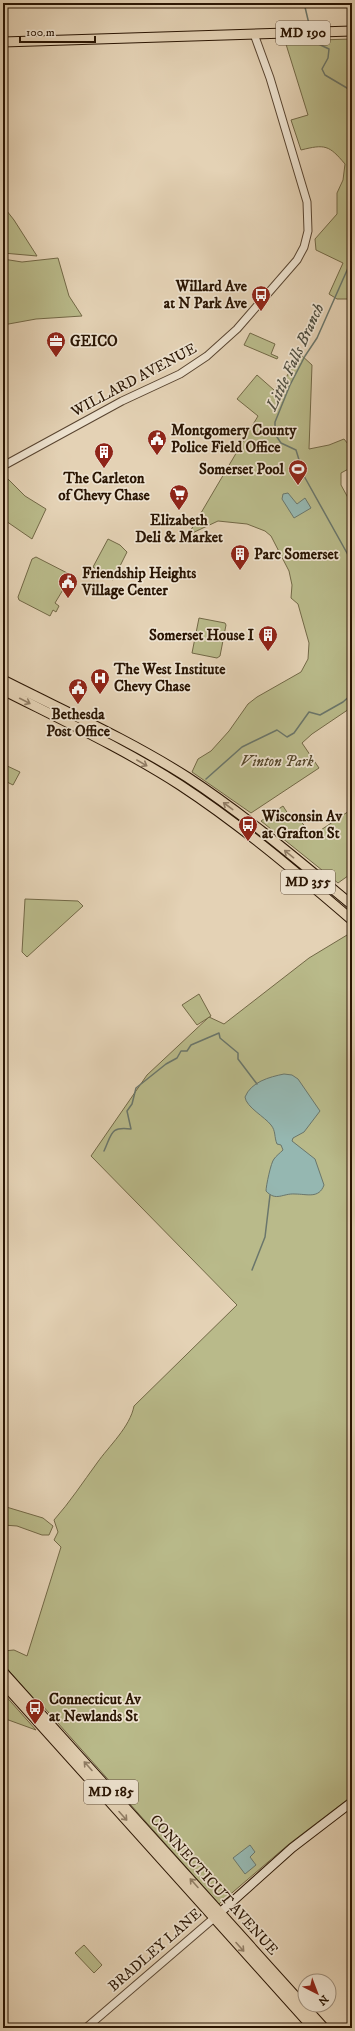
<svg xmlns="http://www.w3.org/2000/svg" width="355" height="2031" viewBox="0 0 355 2031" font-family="'IM FELL DW Pica',serif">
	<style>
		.green { fill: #b9ba8a; stroke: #726846 }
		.water { fill: #95b7b1; stroke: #6a766b }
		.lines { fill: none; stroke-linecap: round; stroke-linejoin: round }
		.stream { stroke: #6a766b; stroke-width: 1.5 }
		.tertiary-casing { stroke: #584430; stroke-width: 9 }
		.secondary-casing { stroke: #2a1503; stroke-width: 10 }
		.primary-casing { stroke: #2a1503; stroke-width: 11 }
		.tertiary { stroke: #ede2cf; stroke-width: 7 }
		.secondary { stroke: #ede2cf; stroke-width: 8 }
		.primary { stroke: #e4d2b5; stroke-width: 9 }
		.oneway { stroke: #907d65 }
		.labels { text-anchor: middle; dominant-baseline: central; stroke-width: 3.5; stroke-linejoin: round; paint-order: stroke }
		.shield { fill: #ede2cf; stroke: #645240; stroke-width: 1 }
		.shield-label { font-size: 14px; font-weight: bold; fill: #2a1503 }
		.poi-label { font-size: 15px; font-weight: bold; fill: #2a1503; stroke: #ede2cf; text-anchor: start }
		.street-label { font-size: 15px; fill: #2a1503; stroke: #ede2cf }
		.park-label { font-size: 15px; font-style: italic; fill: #55472c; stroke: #ede2cf }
		.water-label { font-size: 16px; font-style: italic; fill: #4f4e40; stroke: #ede2cf }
	</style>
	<rect width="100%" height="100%" fill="#e4d2b5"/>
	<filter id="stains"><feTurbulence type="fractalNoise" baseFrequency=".005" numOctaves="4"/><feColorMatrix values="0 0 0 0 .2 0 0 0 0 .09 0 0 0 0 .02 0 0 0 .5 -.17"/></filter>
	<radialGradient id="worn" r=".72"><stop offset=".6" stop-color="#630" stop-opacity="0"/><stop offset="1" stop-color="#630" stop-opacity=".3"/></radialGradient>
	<path class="green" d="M352,39v260h-15l-8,-5 14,-31 -27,-13 -1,-11 22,-25v-21l6,-13 2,-16c-16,-19 -20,-20 -44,-14l-10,-30 17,-5 -23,-74z
		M3,206l11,14 23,36 -34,-3z
		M58,258l11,38 13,20 -46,3 -33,6v-66l19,3z
		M250,333l25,11 -4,10 7,3 -1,2 -33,-14z
		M300,354l12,11 -3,84 20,-4 15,-6 8,10v18l-11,6v12l11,20v202l-40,27 -10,9 17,25 -68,45 -59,-41 6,-13 13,-8 18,-20 19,-27 9,-7 44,-25 7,-13 1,-16 -11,-39 -7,-6 1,-13 -3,-14 -18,-35 -6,-5 -18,-7 -29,-3 -30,14 70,-119 -21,-17 20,-24 17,15 10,-9z
		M4,475l21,21 21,13 -14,30 -29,-20z
		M108,539l12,6 7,7 -14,28 -20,-13z
		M36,557l39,20 -6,13 -5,-2 -9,15 4,3 -3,6 -3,-2 -3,6 -31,-16 -1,-3 14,-38z
		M199,618l26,5 1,2 -6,31 -3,2 -25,-5z
		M3,764l17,8 -7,13 -10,-5z
		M283,806l9,14 5,-4 15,20 40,-27v64l-14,10 -77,-62z
		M25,899l53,2 5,5 -56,51 -5,-5z
		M352,932v864l-63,48 -70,60 -178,-200 -2,1 -36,-41v-13l11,-1 13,6 34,-109 -7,-7 4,-8 -4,-12c16,-18 29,-38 43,-57 12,-17 33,-36 37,-57l103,-101 -146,-149 56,-81 62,-58 15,7 85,-66z
		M199,994l12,22 -14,9 -15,-20z
		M3,1506l40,12 10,8 -4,9h-7l-25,-9 -14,-1z
		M3,1693l33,37 -33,-12z
		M84,1945l18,20 -8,8 -19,-20z"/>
	<path class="water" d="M288,493l9,11 8,-6 6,10 -17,10 -12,-19 1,-5z
		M284,1074l8,1 6,4 22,32 -16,21 -11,6 -1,3 23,18 9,26c-5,14 -17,9 -29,9 -12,-1 -19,8 -29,-3 0,-5 5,-29 8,-32 2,-3 6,-6 9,-9l-2,-5 -4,-1c-3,-7 -1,-13 -6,-19 -6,-8 -25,-18 -26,-28 6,-15 24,-20 39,-23z
		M250,1845l5,7 -5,5 6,8 -11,9 -12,-16z"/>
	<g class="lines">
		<path class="stream" d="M302,3l3,4 4,17
			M312,41l17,8 -1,9 -6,11 3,6 27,16
			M352,259l-35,79 -12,18 -15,29 -15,37v12l6,9 15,7 8,26 48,86
			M206,779l36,-32 35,-17 10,7 7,-4 15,-21 11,3 23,-13 9,-8
			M104,1151c8,-17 6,-25 27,-22l-4,-18 5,-7 4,-16 30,-24 11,-6 4,-7h6l4,-6 28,-12 1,5 18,15v6l19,25
			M252,1270l13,-33 5,-42"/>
		<defs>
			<path id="tertiary" d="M3,466l119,-65 58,-27 27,-18 30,-27 60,-69 7,-13 4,-16 -1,-29 -37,-124 -16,-44
				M86,2028l128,-110"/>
			<path id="secondary" d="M215,1917l77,-69 60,-46"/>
			<path id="primary" d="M3,42l349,-11
				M3,680c61,31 126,60 184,97 58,38 112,84 165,128
				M3,690c59,30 121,59 177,95 61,40 116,87 172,135
				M3,1672l321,356
				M3,1683l310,345"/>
		</defs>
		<use href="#tertiary" class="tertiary-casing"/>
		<use href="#secondary" class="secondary-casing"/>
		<use href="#primary" class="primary-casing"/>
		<use href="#tertiary" class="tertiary"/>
		<use href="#secondary" class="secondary"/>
		<use href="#primary" class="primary"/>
	</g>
	<defs><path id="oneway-shaft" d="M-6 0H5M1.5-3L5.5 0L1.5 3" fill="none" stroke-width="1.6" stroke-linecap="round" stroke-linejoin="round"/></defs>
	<g class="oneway">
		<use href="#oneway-shaft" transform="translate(25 701) rotate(27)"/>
		<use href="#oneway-shaft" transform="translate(142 763) rotate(30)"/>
		<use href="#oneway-shaft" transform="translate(228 806) rotate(-143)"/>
		<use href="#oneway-shaft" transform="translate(289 854) rotate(-141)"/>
		<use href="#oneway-shaft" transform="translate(88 1766) rotate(-132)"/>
		<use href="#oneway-shaft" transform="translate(123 1816) rotate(48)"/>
		<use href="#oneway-shaft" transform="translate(194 1883) rotate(-132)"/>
		<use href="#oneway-shaft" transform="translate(240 1947) rotate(48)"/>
	</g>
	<defs>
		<symbol id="bus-pin" viewBox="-11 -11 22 30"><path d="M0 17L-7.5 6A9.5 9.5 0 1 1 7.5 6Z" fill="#8f2418" stroke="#ede2cf"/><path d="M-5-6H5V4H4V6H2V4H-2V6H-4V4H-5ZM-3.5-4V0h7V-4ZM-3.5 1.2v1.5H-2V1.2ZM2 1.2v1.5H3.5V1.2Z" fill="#fff"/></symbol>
		<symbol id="office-pin" viewBox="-11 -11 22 30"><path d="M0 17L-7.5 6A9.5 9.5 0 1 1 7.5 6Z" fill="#8f2418" stroke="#ede2cf"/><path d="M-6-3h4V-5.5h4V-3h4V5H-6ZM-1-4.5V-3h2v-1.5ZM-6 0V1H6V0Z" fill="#fff"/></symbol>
		<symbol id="civic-pin" viewBox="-11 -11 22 30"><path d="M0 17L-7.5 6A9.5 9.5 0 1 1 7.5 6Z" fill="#8f2418" stroke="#ede2cf"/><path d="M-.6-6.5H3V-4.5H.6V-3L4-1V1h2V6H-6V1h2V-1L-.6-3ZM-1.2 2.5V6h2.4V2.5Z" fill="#fff"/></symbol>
		<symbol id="building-pin" viewBox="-11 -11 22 30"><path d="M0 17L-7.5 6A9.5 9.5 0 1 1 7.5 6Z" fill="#8f2418" stroke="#ede2cf"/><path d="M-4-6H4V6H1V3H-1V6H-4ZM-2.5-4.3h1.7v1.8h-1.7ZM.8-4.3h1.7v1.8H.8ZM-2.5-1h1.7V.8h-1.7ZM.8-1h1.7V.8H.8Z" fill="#fff"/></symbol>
		<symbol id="stadium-pin" viewBox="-11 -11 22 30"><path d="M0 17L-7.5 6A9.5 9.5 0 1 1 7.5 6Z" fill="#8f2418" stroke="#ede2cf"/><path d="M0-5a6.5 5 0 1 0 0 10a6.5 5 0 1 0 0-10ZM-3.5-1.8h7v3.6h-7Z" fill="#fff"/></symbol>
		<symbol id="supermarket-pin" viewBox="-11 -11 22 30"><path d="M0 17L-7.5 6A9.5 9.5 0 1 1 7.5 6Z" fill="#8f2418" stroke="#ede2cf"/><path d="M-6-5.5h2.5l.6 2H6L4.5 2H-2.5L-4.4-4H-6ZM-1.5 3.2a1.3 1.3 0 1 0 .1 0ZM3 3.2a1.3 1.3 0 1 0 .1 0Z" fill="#fff"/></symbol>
		<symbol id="hospital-pin" viewBox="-11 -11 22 30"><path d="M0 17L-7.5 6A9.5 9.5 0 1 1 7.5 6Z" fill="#8f2418" stroke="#ede2cf"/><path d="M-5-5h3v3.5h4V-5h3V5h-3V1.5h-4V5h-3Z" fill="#fff"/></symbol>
	</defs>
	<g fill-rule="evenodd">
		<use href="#bus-pin" x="250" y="284" width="22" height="30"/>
		<use href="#office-pin" x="45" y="330" width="22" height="30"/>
		<use href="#civic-pin" x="146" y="428" width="22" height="30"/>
		<use href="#building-pin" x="93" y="441" width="22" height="30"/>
		<use href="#stadium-pin" x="287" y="458" width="22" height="30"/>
		<use href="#supermarket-pin" x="168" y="483" width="22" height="30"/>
		<use href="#building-pin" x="229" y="543" width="22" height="30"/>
		<use href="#civic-pin" x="57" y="571" width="22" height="30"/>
		<use href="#building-pin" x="257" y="624" width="22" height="30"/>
		<use href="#hospital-pin" x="89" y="667" width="22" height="30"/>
		<use href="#civic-pin" x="67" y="677" width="22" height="30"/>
		<use href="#bus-pin" x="237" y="814" width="22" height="30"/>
		<use href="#bus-pin" x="24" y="1697" width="22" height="30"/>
	</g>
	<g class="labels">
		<g class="shield">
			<rect x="276" y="21" width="54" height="24" rx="3"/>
			<rect x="281" y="870" width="54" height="24" rx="3"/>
			<rect x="84" y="1780" width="54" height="24" rx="3"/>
		</g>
		<g class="shield-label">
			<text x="303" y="33">MD 190</text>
			<text x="308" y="882">MD 355</text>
			<text x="111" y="1792">MD 185</text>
		</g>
		<g class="poi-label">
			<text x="247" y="286" text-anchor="end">Willard Ave<tspan x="247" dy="17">at N Park Ave</tspan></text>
			<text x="70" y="341">GEICO</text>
			<text x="171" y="430">Montgomery County<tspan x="171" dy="17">Police Field Office</tspan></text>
			<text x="284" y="469" text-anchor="end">Somerset Pool</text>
			<text x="104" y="478" text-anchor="middle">The Carleton<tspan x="104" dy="17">of Chevy Chase</tspan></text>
			<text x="179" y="520" text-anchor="middle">Elizabeth<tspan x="179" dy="17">Deli &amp; Market</tspan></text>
			<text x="254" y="554">Parc Somerset</text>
			<text x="82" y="573">Friendship Heights<tspan x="82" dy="17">Village Center</tspan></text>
			<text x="254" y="635" text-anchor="end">Somerset House I</text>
			<text x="114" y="669">The West Institute<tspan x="114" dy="17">Chevy Chase</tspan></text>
			<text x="78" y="714" text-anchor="middle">Bethesda<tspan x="78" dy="17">Post Office</tspan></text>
			<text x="262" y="816">Wisconsin Av<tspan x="262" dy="17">at Grafton St</tspan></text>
			<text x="49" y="1699">Connecticut Av<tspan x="49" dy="17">at Newlands St</tspan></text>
		</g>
		<g class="street-label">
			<text transform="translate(134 380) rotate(-28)">WILLARD AVENUE</text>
			<text transform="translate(214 1885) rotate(48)">CONNECTICUT AVENUE</text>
			<text transform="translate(155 1950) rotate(-41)">BRADLEY LANE</text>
		</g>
		<g class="park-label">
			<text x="277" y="761">Vinton Park</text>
		</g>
		<g class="water-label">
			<text transform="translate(295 357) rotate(-65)">Little Falls Branch</text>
		</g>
	</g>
	<rect width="355" height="2031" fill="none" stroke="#e4d2b5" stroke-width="16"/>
	<rect x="4" y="4" width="347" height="2023" fill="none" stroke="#2a1503" stroke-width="2"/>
	<rect x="8" y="8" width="339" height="2015" fill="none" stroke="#2a1503"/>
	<g transform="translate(317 1993) rotate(138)"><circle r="19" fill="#ede2cf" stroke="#9f907d"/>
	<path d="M0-3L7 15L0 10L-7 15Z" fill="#8f2418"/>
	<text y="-6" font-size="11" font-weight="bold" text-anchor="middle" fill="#2a1503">N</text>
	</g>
	<path d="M20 36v6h75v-6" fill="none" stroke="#2a1503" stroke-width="2"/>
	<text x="26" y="36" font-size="12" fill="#2a1503" stroke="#ede2cf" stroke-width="3" paint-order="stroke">100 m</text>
	<rect width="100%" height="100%" filter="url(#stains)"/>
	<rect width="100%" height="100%" fill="url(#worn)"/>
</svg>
